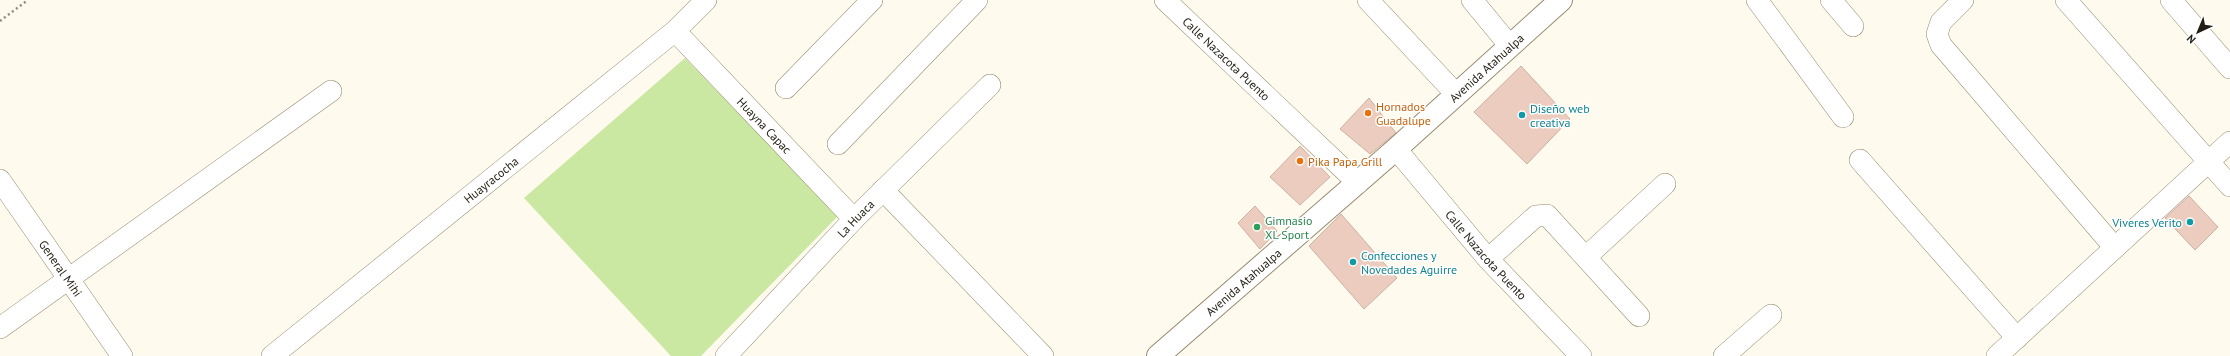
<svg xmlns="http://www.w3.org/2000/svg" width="2230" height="356" viewBox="0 0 2230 356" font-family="'PT Sans',sans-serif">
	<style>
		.green { fill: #cae8a2 }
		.building { fill: #ebccbe; stroke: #ceb0a2 }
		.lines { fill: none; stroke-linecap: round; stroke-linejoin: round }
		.minor-casing { stroke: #968a70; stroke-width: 22 }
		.major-casing { stroke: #968a70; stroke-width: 24 }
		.path { stroke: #928d82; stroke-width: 2.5; stroke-dasharray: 2 3; stroke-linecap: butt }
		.minor { stroke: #fff; stroke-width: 21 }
		.major { stroke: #fff; stroke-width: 22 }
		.food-dot { fill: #e8710a; stroke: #fff; stroke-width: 1.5 }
		.culture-dot { fill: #0f9aa8; stroke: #fff; stroke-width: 1.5 }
		.leisure-dot { fill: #2e9e5b; stroke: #fff; stroke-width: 1.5 }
		.labels { text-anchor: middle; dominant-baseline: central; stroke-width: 3; stroke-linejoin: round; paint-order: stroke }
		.street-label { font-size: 12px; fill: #221d13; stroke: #fff }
		.food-label { font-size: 12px; fill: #c56008; stroke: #fff; text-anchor: start }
		.culture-label { font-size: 12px; fill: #0d838f; stroke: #fff; text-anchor: start }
		.leisure-label { font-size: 12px; fill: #27864d; stroke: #fff; text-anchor: start }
	</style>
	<rect width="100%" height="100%" fill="#fffaee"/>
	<path class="green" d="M685,58l153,158 -137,140h-30l-147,-158z"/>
	<path class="building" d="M1521,66l49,53 -43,45 -53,-52z
		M1369,98l27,35 -26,21 -30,-25z
		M1300,146l30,31 -30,28 -30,-28z
		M2189,196l29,31 -23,23 -30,-32z
		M1255,206l22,25 -17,18 -22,-26z
		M1341,214l56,64 -33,31 -55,-63z"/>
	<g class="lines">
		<defs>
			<g id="minor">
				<path id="s1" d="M1165,0l193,183"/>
				<path d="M1368,0l88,94"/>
				<path d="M1472,0l38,46"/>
				<path d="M1757,0l86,117"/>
				<path d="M1831,0l22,26"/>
				<path d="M1963,0l-22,22 -4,12 4,11 174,203"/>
				<path d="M2066,0l164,186"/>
				<path d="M2171,0l59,68"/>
				<path id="s2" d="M675,31l179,188"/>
				<path d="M786,88l86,-88"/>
				<path d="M838,144l139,-144"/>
				<path id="s3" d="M1396,149l92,110 93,97"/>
				<path d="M1860,160l157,178"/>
				<path id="s4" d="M0,180l122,176"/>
				<path d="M883,190l160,166"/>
				<path d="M1586,257l79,-73"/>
				<path d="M1488,259l48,-43 11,-1 92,101"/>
				<path d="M0,328l331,-237"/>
				<path id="s5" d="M272,356l403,-325 31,-31"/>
				<path id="s6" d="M726,356l128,-137 136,-134"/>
				<path d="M1724,356l47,-41"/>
				<path d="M1997,356l233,-214"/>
			</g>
			<g id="major">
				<path id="s7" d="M1158,356l238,-207 165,-149"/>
			</g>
		</defs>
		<use href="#minor" class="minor-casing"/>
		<use href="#major" class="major-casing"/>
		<path class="path" d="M0,21l28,-21"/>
		<use href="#minor" class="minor"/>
		<use href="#major" class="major"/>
	</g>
	<g class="food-dot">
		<circle cx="1368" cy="113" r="4"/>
		<circle cx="1300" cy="161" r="4"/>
	</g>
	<g class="culture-dot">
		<circle cx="1522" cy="115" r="4"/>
		<circle cx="2190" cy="222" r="4"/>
		<circle cx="1353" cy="262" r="4"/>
	</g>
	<circle class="leisure-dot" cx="1257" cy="227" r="4"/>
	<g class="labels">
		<g class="street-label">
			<text stroke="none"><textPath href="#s1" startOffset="85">Calle Nazacota Puento</textPath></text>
			<text stroke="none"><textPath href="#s7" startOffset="437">Avenida Atahualpa</textPath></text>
			<text stroke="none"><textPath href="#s2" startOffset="130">Huayna Capac</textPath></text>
			<text stroke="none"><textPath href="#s5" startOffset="281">Huayracocha</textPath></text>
			<text stroke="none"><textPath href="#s6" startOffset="189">La Huaca</textPath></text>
			<text stroke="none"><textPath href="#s3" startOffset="139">Calle Nazacota Puento</textPath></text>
			<text stroke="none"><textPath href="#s4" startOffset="107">General Mihi</textPath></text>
			<text stroke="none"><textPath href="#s7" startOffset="113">Avenida Atahualpa</textPath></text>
		</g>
		<g class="food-label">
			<text x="1376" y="106">Hornados<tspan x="1376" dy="14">Guadalupe</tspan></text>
			<text x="1308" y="161">Pika Papa Grill</text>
		</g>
		<g class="culture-label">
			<text x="1530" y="108">Diseño web<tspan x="1530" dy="14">creativa</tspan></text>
			<text x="2182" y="222" text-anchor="end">Viveres Verito</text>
			<text x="1361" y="255">Confecciones y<tspan x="1361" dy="14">Novedades Aguirre</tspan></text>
		</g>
		<g class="leisure-label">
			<text x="1265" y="220">Gimnasio<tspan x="1265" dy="14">XL Sport</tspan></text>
		</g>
	</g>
	<g transform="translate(2198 32) rotate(224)" stroke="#ffffff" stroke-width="3" paint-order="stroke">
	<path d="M0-3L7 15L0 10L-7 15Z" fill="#221d13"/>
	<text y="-6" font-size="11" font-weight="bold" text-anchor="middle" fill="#221d13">N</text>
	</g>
</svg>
